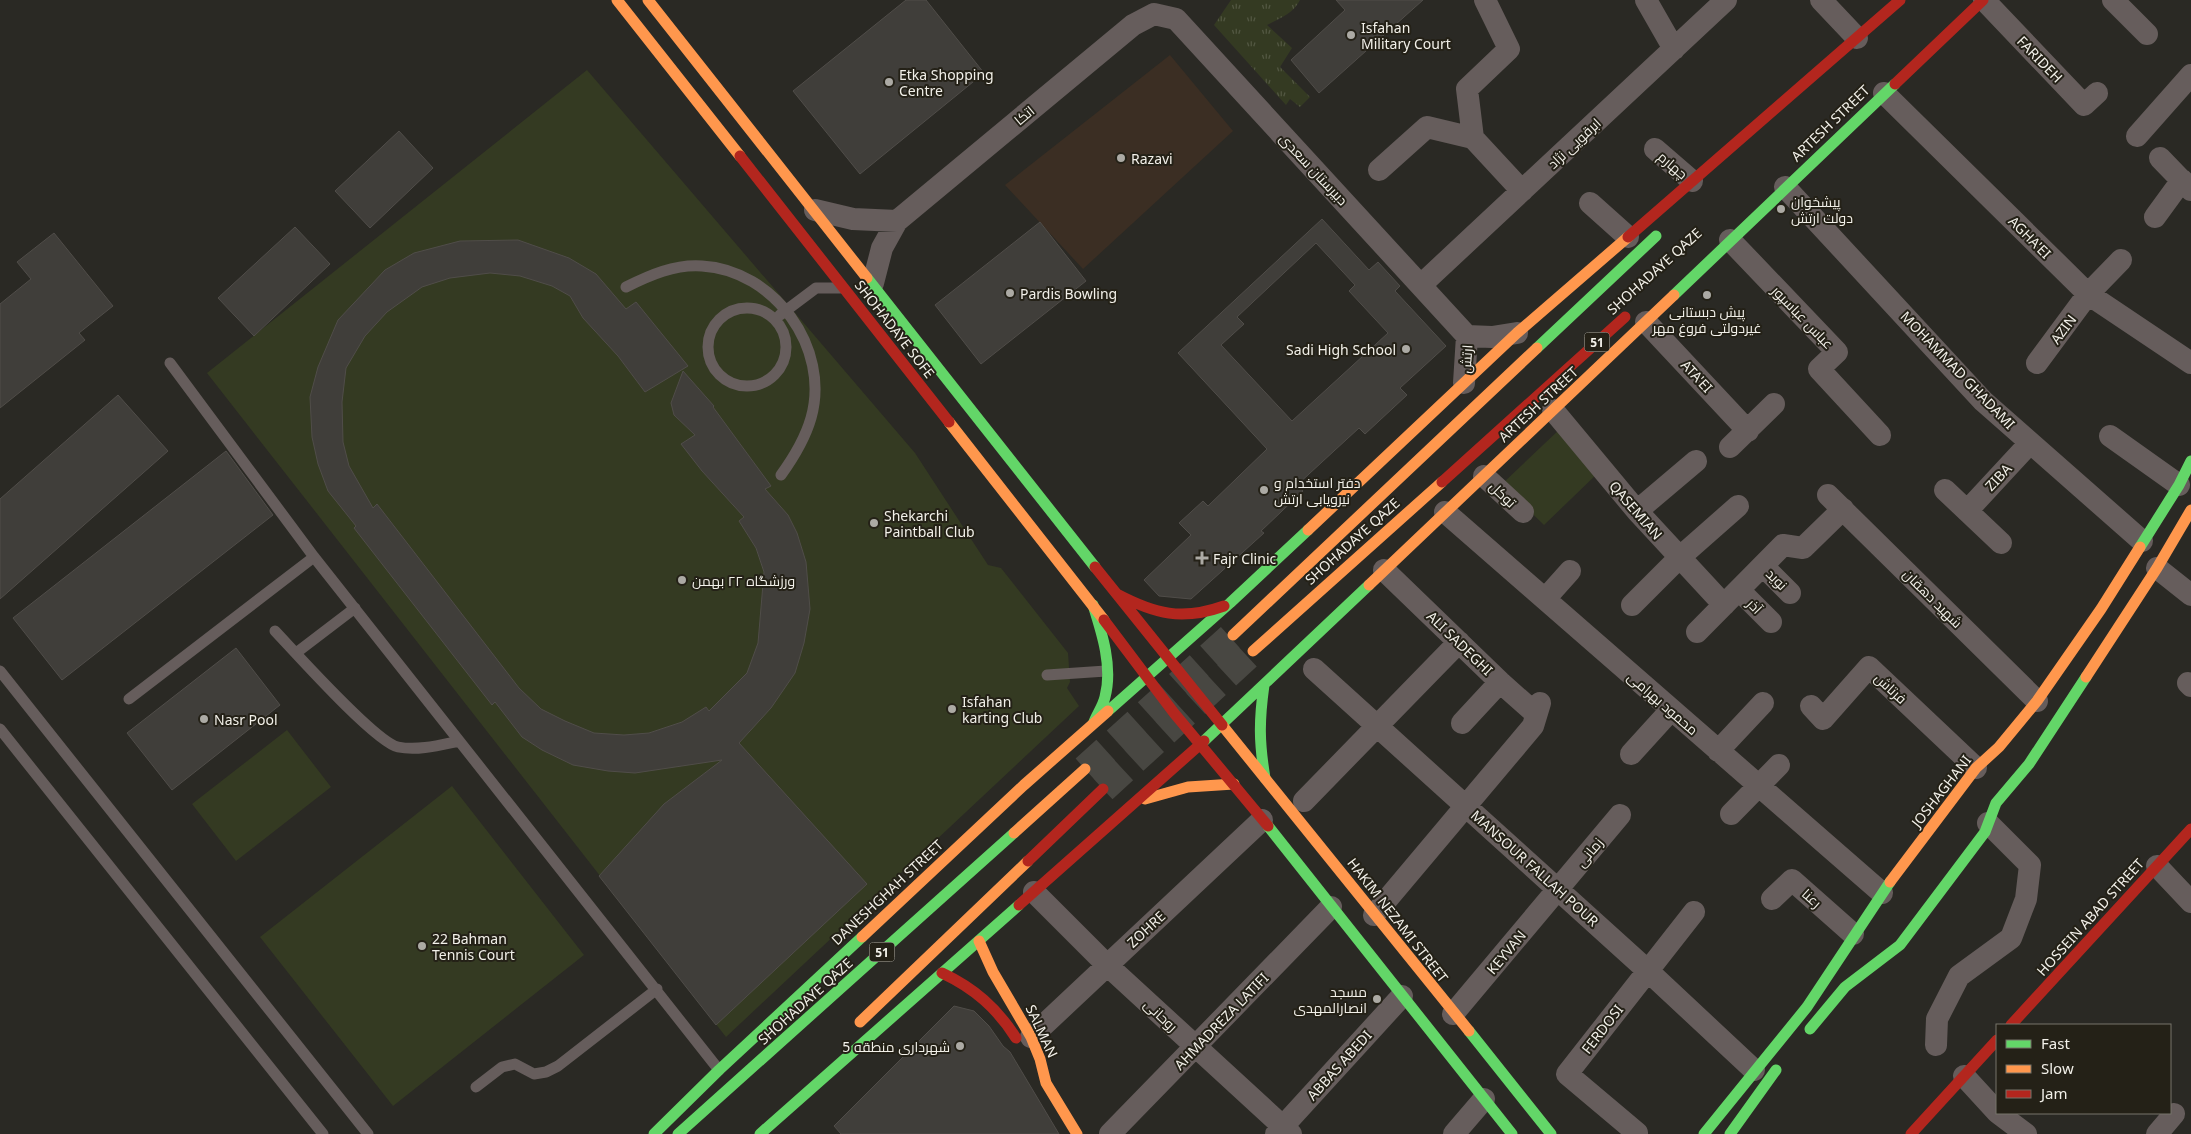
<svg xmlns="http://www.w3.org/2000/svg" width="2191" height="1134" viewBox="0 0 2191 1134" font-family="'Noto Sans',Cairo,sans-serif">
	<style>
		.education { fill: #3b2e23 }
		.grass { fill: url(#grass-tufts) }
		.park { fill: #343a22 }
		.building { fill: #403e3a; stroke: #504d49; fill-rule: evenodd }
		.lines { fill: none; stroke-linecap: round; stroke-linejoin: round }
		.primary-tunnel { stroke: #484742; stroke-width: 28; stroke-dasharray: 28 14; stroke-linecap: butt }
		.lane { stroke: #665d5c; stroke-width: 11 }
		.street { stroke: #665d5c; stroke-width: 22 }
		.fast { stroke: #63d668; stroke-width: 11 }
		.slow { stroke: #ff974d; stroke-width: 11 }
		.jam { stroke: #b3261e; stroke-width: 11 }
		.poi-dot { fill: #acaaa4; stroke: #242117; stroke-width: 2 }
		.labels { text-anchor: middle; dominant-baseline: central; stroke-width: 4; stroke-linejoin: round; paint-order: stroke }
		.shield { fill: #242117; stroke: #b4b2aa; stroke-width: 1 }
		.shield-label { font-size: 12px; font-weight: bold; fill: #f2f0e9 }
		.poi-label { font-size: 14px; fill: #f2f0e9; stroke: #242117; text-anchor: start }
		.street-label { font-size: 14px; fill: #f2f0e9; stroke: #242117 }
	</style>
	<defs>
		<pattern id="grass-tufts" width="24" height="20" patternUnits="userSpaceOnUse" patternTransform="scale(1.25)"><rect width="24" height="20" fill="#343a22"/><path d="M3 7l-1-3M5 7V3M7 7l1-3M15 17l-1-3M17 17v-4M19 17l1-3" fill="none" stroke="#525742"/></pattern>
	</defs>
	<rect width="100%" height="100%" fill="#2a2924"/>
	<path class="education" d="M1170,55l63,76 -150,138 -78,-84z"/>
	<path class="grass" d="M1231,0h69c-7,14 -20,18 -33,25l25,23 -12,19 30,30 -10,10 -10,-8 -4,6 -72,-80z"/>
	<path class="park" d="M587,70l328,383 73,112 13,3 67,85 2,29 -3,6 12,18 -353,331 -519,-664z
		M1561,428l38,44 -55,53 -42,-41z
		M287,730l44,57 -95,74 -44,-57z
		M452,786l132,169 -191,151 -133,-169z"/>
	<path class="building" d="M906,0h20l58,73 -124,101 -67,-83z
		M1336,0h87l-104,93 -28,-33 54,-50z
		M399,131l34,37 -63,60 -35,-37z
		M1322,219l47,51 9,-8 22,24 -5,5 51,55 -46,42 7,7 -42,39 -6,-6 -62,57 6,6 -42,40 3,2 -73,66 -32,-3 -15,-16 47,-45 -12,-12 24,-22 5,5 59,-57 -89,-96zM1316,243l39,42 -6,6 39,42 -96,88 -71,-76 23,-21 -7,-7z
		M1040,222l46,59 -105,83 -46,-59z
		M295,227l35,37 -76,72 -36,-38z
		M54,233l59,73 -34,27 6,7 -85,68v-104l31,-25 -14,-17z
		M518,240l51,18 27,16 30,35 10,-7 52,64 -43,26 -27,-36 -35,-38 -13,-22 -18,-10 -32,-10 -30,-3 -40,5 -28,9 -35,25 -22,24 -19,32 -4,34 1,40 6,24 24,42 4,-4 142,184 22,21 24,12 29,12 30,2 25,-2 33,-11 24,-15 3,4 38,-38 11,-30 6,-71 -8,-24 -17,-27 5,-4 -42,-46 -21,-27 14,-9 -21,-20 -3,-12 12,-32 31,35 -1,1 58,79 -6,3 23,26 9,18 9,29 4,47 -6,34 -9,30 -24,35 -32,35 128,141 -151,141 -117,-149 65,-72 58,-44 -87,13 -27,-2 -35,-6 -31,-15 -20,-13 -27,-35 -3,3 -138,-177 2,-2 -28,-35 -10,-27 -6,-27 -2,-40 8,-30 20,-47 47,-50 29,-17 46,-12z
		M118,395l50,56 -168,148v-100z
		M226,451l47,64 -211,165 -49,-62z
		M236,648l44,57 -108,85 -45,-57z
		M954,1006l20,5 15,15 14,20 7,6 49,82h-218l-7,-8z"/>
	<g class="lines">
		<path class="primary-tunnel" d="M1085,769l148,-134
			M1103,789l150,-138"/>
		<path class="lane" d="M626,287c24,-12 49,-23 76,-21 72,4 129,82 109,152 -6,21 -17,39 -30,57
			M708 347a39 39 0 1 1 78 0a39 39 0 1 1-78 0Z
			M780,315l36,-27h24
			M170,363l144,194 405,513
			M275,631c20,21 100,111 123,116 20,4 42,-2 61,-6
			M296,653l59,-45
			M0,671l368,463
			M1047,675l59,-4
			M129,699l185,-142
			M0,729l323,405
			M476,1087l26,-20 13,-3 19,10 12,-2 12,-6 99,-77"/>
		<path class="street" d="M1646,0l28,49
			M1821,0l36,38
			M1984,0l100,105 13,-12
			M2113,0l34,34
			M1884,93l204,201 103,69
			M2137,136l54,-61
			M1473,138l49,53
			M1655,149l37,32
			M2160,158l31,32
			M1379,170l48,-43 46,11 -6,-49 42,-40 -24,-49
			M1785,187l198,214 159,140
			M1590,203l38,34
			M815,210l38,9 44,2
			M2155,217l27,-37
			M1730,240l107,112 -18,17 61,66
			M873,283l9,-35 15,-27 236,-196 21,-11 22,5 291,317
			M1421,285l305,-285
			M1646,322l102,109
			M1467,336l25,1 25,-4
			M2037,363l51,-69 33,-34
			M1464,383l3,-47
			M1553,410l84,101 87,94
			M2110,436l69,49
			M1730,447l44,-43
			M1484,476l39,36
			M1945,490l56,53
			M1828,495l209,206
			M1637,511l59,-50
			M1967,511l63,-68
			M1445,512l437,381
			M1763,566l27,27
			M2157,568l34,27
			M1384,570l116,112 36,32
			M1739,590l32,32
			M1545,599l25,-28
			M1632,605l47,-47 59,-52
			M1697,632l86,-87 20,3 40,-39
			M1314,669l334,302 106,99
			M2188,683l3,3
			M1811,706l12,13 46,-52 107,101
			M1462,723l38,-41
			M1718,751l45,-48
			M1631,754l40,-44
			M1304,801l155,-159
			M1731,814l48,-49
			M2157,866l34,36
			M1034,892l73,73 184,169
			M1772,899l20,-19 61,54
			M1374,915l159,-189 7,-23
			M1453,1014l167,-199
			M1031,1037l231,-217
			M1936,1045l1,-26 22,-43 52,-38 15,-39 4,-34 -42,-42
			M1964,1076l33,36
			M1998,1113l28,21
			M1637,1133l-70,-59 127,-162
			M1110,1134l221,-227
			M1276,1134l126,-138
			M1454,1134l30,-35
			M2157,1134l17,-20"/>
		<path class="fast" d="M867,278l228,289
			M1674,295l221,-211
			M1537,348l119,-112
			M2140,547l39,-62 12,-24
			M1093,605c9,28 20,62 12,92 -2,9 -8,17 -11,25
			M1264,685c-5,36 -5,57 1,93
			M1108,711l122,-108 78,-73
			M1204,741l165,-156
			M1268,826l244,308
			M1810,1029l35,-42 55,-42 85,-113 11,-29 33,-39 57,-87
			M1469,1031l82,103
			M654,1134l65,-64 143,-133
			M678,1134l336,-301
			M760,1134l259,-229
			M1704,1134l103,-127 83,-125
			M1730,1134l46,-64"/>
		<path class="slow" d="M617,0l123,156
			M648,0l219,278
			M949,422l155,198
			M1308,530l209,-197 111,-96
			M1369,585l305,-290
			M1233,635l304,-287
			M1253,651l189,-169
			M2086,677l71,-109 34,-58
			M1222,725l247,306
			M1145,799l43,-12 46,-3
			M1014,833l71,-64
			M1890,882l86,-114 23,-21 38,-46 64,-92 39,-62
			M862,937l162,-152 84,-74
			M979,941l14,31 38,65 9,22 6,24 31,51
			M860,1022l168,-161"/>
		<path class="jam" d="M1895,84l88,-84
			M740,156l209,266
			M1628,237l272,-237
			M1442,482l183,-165
			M1095,567l127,158
			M1117,594c38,20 65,27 107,12
			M1104,620l70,93 94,113
			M1028,861l75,-72
			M1019,905l185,-164
			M942,973c32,15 55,35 74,65
			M2011,1025l180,-196
			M1911,1134l86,-94"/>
	</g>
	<g class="poi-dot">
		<circle cx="1351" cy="35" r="5"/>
		<circle cx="889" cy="82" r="5"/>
		<circle cx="1121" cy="158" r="5"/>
		<circle cx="1781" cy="209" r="5"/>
		<circle cx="1010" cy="293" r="5"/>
		<circle cx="1707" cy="295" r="5"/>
		<circle cx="1406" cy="349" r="5"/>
		<circle cx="1264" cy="490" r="5"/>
		<circle cx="874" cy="523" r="5"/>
		<path d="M1199.5 550.5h5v5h5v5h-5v5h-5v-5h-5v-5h5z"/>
		<circle cx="682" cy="580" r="5"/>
		<circle cx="952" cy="709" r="5"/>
		<circle cx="204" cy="719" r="5"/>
		<circle cx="422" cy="946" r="5"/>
		<circle cx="1377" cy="999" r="5"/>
		<circle cx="960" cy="1046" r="5"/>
	</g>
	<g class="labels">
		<g class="shield">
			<rect x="1584.5" y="332.5" width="25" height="19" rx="4"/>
			<rect x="869.5" y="942.5" width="25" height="19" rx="4"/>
		</g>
		<g class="shield-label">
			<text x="1597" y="342">51</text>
			<text x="882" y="952">51</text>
		</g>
		<g class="poi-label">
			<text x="1361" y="27">Isfahan<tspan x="1361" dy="16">Military Court</tspan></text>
			<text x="899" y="74">Etka Shopping<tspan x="899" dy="16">Centre</tspan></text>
			<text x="1131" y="158">Razavi</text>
			<text x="1791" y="201">پیشخوان<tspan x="1791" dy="16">دولت ارتش</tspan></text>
			<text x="1020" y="293">Pardis Bowling</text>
			<text x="1707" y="311" text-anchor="middle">پیش دبستانی<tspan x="1707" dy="16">غیردولتی فروغ مهر</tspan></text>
			<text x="1396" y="349" text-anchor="end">Sadi High School</text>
			<text x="1274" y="482">دفتر استخدام و<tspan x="1274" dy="16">نیرویابی ارتش</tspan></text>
			<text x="884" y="515">Shekarchi<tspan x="884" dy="16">Paintball Club</tspan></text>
			<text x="1213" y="558">Fajr Clinic</text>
			<text x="692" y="580">ورزشگاه ۲۲ بهمن</text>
			<text x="962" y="701">Isfahan<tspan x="962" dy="16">karting Club</tspan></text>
			<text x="214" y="719">Nasr Pool</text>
			<text x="432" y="938">22 Bahman<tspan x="432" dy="16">Tennis Court</tspan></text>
			<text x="1367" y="991" text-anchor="end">مسجد<tspan x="1367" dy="16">انصارالمهدی</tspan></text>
			<text x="950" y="1046" text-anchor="end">شهرداری منطقه 5</text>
		</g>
		<g class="street-label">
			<text transform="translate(2040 59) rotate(46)">FARIDEH</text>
			<text transform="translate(1024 115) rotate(-40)">اتکا</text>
			<text transform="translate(1830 123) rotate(-44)">ARTESH STREET</text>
			<text transform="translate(1574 143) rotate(-43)">ابرقویی نژاد</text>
			<text transform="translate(1673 165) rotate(41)">چهارم</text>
			<text transform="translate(1314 169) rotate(47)">دبیرستان سعدی</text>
			<text transform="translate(2030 237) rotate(45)">AGHA'EI</text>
			<text transform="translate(1654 271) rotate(-42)">SHOHADAYE QAZE</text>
			<text transform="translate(1803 317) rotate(46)">عباس عباسپور</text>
			<text transform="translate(895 329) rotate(52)">SHOHADAYE SOFE</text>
			<text transform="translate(2063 329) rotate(-53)">AZIN</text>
			<text transform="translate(1466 359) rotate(-86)">ارتش</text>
			<text transform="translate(1958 370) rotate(46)">MOHAMMAD GHADAMI</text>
			<text transform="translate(1697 376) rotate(47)">ATA'EI</text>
			<text transform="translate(1538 404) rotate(-43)">ARTESH STREET</text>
			<text transform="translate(1998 477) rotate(-47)">ZIBA</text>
			<text transform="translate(1503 494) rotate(44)">توکل</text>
			<text transform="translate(1636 510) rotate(49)">QASEMIAN</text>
			<text transform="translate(1352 541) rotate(-42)">SHOHADAYE QAZE</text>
			<text transform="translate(1777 579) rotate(45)">نوید</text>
			<text transform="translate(1933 598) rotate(45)">شهید دهقان</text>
			<text transform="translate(1755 606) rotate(46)">آذر</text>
			<text transform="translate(1460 643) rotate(44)">ALI SADEGHI</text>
			<text transform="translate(1891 688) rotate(43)">فرتاش</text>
			<text transform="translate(1663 703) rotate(41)">محمود بهرامی</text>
			<text transform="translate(1941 791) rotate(-52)">JOSHAGHANI</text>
			<text transform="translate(1589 852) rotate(-50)">زمانی</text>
			<text transform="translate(1535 868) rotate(42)">MANSOUR FALLAH POUR</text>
			<text transform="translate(887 892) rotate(-43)">DANESHGHAH STREET</text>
			<text transform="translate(1812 898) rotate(42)">رعنا</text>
			<text transform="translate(2090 917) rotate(-48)">HOSSEIN ABAD STREET</text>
			<text transform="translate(1398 920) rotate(52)">HAKIM NEZAMI STREET</text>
			<text transform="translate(1146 929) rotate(-43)">ZOHRE</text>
			<text transform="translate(1506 952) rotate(-50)">KEYVAN</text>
			<text transform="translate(805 1001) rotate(-42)">SHOHADAYE QAZE</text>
			<text transform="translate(1161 1015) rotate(43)">روحانی</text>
			<text transform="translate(1221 1021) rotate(-46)">AHMADREZA LATIFI</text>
			<text transform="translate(1602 1029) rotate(-52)">FERDOSI</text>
			<text transform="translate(1042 1031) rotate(65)">SALMAN</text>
			<text transform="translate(1339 1065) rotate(-48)">ABBAS ABEDI</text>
		</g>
	</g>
	<rect x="1996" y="1024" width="175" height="90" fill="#242117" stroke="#76746b"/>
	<rect x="2006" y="1040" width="25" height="8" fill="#63d668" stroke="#76746b"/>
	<text x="2041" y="1049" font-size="15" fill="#f2f0e9">Fast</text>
	<rect x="2006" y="1065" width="25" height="8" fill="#ff974d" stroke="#76746b"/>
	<text x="2041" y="1074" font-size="15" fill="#f2f0e9">Slow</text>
	<rect x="2006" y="1090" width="25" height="8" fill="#b3261e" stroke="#76746b"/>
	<text x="2041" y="1099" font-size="15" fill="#f2f0e9">Jam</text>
</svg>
